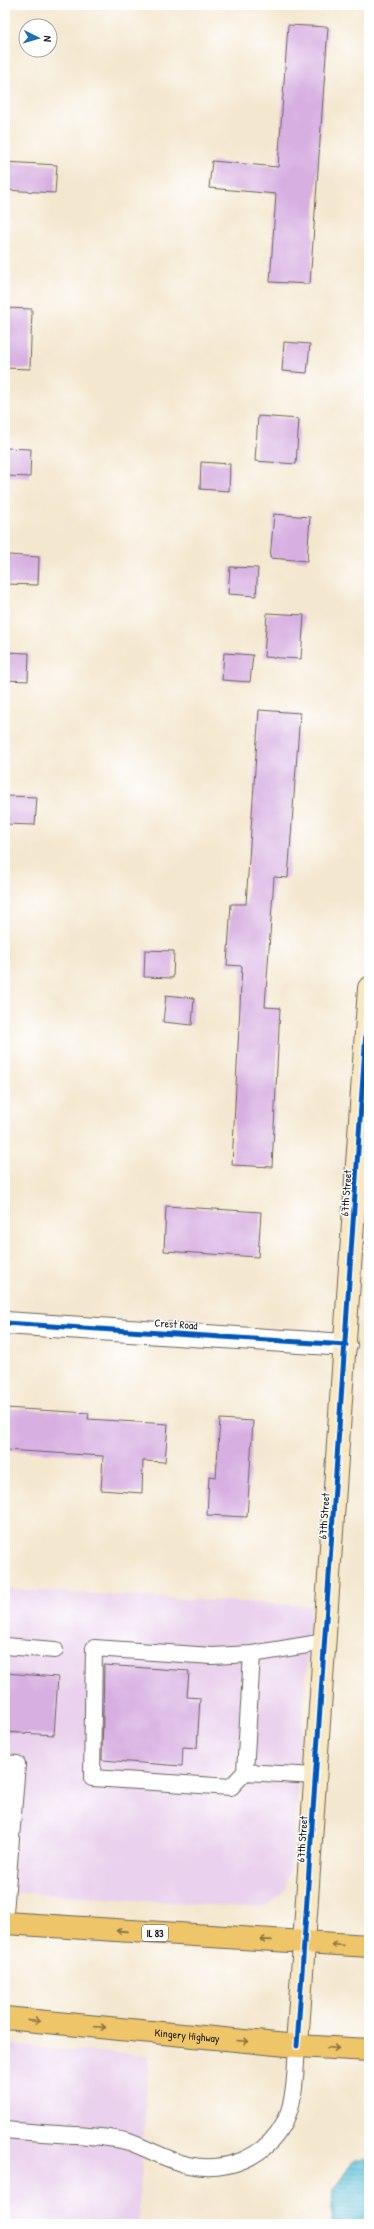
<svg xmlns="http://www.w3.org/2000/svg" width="374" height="2229" viewBox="0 0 374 2229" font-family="'Patrick Hand',sans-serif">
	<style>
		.built { fill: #ead1ed }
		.water { fill: url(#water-rules); stroke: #3a6e79 }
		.building { fill: #d7afe1 }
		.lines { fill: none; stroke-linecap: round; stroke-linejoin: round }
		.lane-casing { stroke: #68635b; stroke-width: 18 }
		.street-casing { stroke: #68635b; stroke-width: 24 }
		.secondary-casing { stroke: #68635b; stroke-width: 24 }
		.highway-casing { stroke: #68635b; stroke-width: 24 }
		.lane { stroke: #fff; stroke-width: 16 }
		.street { stroke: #fff; stroke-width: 22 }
		.secondary { stroke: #f8e8c3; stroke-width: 22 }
		.highway { stroke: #eec569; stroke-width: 22 }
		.cycleway-casing { stroke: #fff; stroke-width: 8 }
		.cycleway { stroke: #0057b8; stroke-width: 5 }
		.oneway { stroke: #857042 }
		.labels { text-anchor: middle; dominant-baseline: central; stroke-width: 3; stroke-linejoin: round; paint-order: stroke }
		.shield { fill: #fff; stroke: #606060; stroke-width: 1 }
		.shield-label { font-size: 10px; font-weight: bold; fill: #1c1c1c }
		.street-label { font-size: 11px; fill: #1c1c1c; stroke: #fff }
	</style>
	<defs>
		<pattern id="water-rules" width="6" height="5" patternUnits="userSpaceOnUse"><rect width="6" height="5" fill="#59bfd6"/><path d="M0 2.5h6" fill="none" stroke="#499aad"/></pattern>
	</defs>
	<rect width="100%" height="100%" fill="#fff"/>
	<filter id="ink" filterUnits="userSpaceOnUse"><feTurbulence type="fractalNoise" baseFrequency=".025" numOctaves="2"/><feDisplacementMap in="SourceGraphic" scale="8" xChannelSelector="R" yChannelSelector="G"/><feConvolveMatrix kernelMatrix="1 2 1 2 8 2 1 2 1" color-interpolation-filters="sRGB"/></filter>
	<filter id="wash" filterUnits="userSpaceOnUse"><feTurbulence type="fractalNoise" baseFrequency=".012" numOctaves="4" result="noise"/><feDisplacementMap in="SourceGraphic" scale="16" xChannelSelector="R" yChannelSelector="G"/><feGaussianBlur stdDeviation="0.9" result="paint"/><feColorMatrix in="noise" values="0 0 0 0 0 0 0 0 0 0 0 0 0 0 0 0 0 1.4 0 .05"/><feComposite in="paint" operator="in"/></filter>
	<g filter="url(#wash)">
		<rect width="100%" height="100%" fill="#f4e7cf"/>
		<path class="built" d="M5,1589l306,17 -18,240 -7,43 -19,17 -24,1 -238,-15z
			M5,2043l36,5 108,7 -11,169h-133z"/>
		<path class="water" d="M369,2159v65h-38l2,-34 21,-30z"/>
		<g id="blocks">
			<path class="building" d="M288,25l40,2 -18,257 -40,-2 6,-88 -67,-6 3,-27 66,6z
				M5,162l52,3 -2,28 -50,-3z
				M5,308l27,1 -2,60 -25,-1z
				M284,342l26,2 -3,29 -25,-2z
				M258,416l41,3 -3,45 -41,-3z
				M5,448l26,1 -1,28 -25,-1z
				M201,462l29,2 -1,27 -29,-2z
				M274,514l36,3 -3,44 -37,-3z
				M8,555l31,2 -1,28 -32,-1z
				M230,567l28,1 -2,28 -28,-2z
				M267,613l37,2 -3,44 -37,-2z
				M5,652l24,1 -1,28 -23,-1z
				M224,653l29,2 -3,27 -28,-2z
				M259,710l41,3 -12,165 -14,-1 -9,130 15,1 -8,159 -40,-2 10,-199 -15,-1 4,-61h15z
				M5,796l32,1 -2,28 -30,-1z
				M145,950l29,1 -1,27 -29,-1z
				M166,995l28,3 -2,27 -29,-3z
				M166,1206l95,6 -3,45 -94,-6z
				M5,1408l84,5 -1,6 80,5 -3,38 -22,-1 -1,32 -41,-3 2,-34 -98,-6z
				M220,1419l33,2 -6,96 -40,-2 2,-39 7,1z
				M104,1665l85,6 -2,26 13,1 -3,50 -14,-1 -1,19 -80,-6z
				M5,1673l53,4 -4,58 -49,-3z"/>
		</g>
	</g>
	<g filter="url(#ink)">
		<use href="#blocks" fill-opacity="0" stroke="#68635b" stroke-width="1"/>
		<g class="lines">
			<defs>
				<path id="lane" d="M5,1646l50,4
					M5,1763l12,1 -12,149
					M245,1772l-14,15 -139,-9 2,-130 118,8 40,-2
					M316,1776l-71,-4 7,-118 73,-12
					M5,2130c23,2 46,4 70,5 18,1 36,2 54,7 20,7 38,18 59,23 38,8 77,-7 96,-42 12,-22 11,-52 13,-77"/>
				<path id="street" d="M5,1323l341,22"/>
				<path id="secondary" d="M297,2046l72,-1058"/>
				<g id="highway">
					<path d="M5,1923l364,23"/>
					<path id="s1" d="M5,2018l292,28 72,4"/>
				</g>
			</defs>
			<use href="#lane" class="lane-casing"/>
			<use href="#street" class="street-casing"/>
			<use href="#secondary" class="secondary-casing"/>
			<use href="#highway" class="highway-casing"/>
			<use href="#lane" class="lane"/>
			<use href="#street" class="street"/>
			<use href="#secondary" class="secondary"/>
			<use href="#highway" class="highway"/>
			<defs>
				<path id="cycleway" d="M5,1323l341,22
					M297,2046l72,-1058"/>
			</defs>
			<use href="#cycleway" class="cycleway-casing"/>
			<use href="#cycleway" class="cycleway"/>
		</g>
		<defs><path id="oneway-shaft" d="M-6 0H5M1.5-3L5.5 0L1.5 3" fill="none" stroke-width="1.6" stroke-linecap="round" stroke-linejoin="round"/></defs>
		<g class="oneway">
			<use href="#oneway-shaft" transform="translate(122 1931) rotate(-176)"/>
			<use href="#oneway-shaft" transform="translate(266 1940) rotate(-176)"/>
			<use href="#oneway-shaft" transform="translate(337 1945) rotate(-177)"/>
			<use href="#oneway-shaft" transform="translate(34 2021) rotate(5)"/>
			<use href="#oneway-shaft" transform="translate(100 2027) rotate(5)"/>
			<use href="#oneway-shaft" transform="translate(243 2041) rotate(5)"/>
			<use href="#oneway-shaft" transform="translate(333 2048) rotate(3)"/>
		</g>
	</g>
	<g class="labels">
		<rect class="shield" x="142" y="1925" width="26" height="16" rx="3"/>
		<g class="shield-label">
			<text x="155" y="1933">IL 83</text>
		</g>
		<g class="street-label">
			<text transform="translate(346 1193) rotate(-86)">67th Street</text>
			<text transform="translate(176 1324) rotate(4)">Crest Road</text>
			<text transform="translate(324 1516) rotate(-86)">67th Street</text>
			<text transform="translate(302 1839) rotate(-86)">67th Street</text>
			<text stroke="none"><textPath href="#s1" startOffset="183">Kingery Highway</textPath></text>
		</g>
	</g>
	<rect width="374" height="2229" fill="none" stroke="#fff" stroke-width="20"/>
	<g transform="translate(38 38) rotate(95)"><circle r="19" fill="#ffffff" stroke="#a4a4a4"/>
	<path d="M0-3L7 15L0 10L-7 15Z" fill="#1f6fb2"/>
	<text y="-6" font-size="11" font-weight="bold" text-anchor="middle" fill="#1c1c1c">N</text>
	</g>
</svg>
